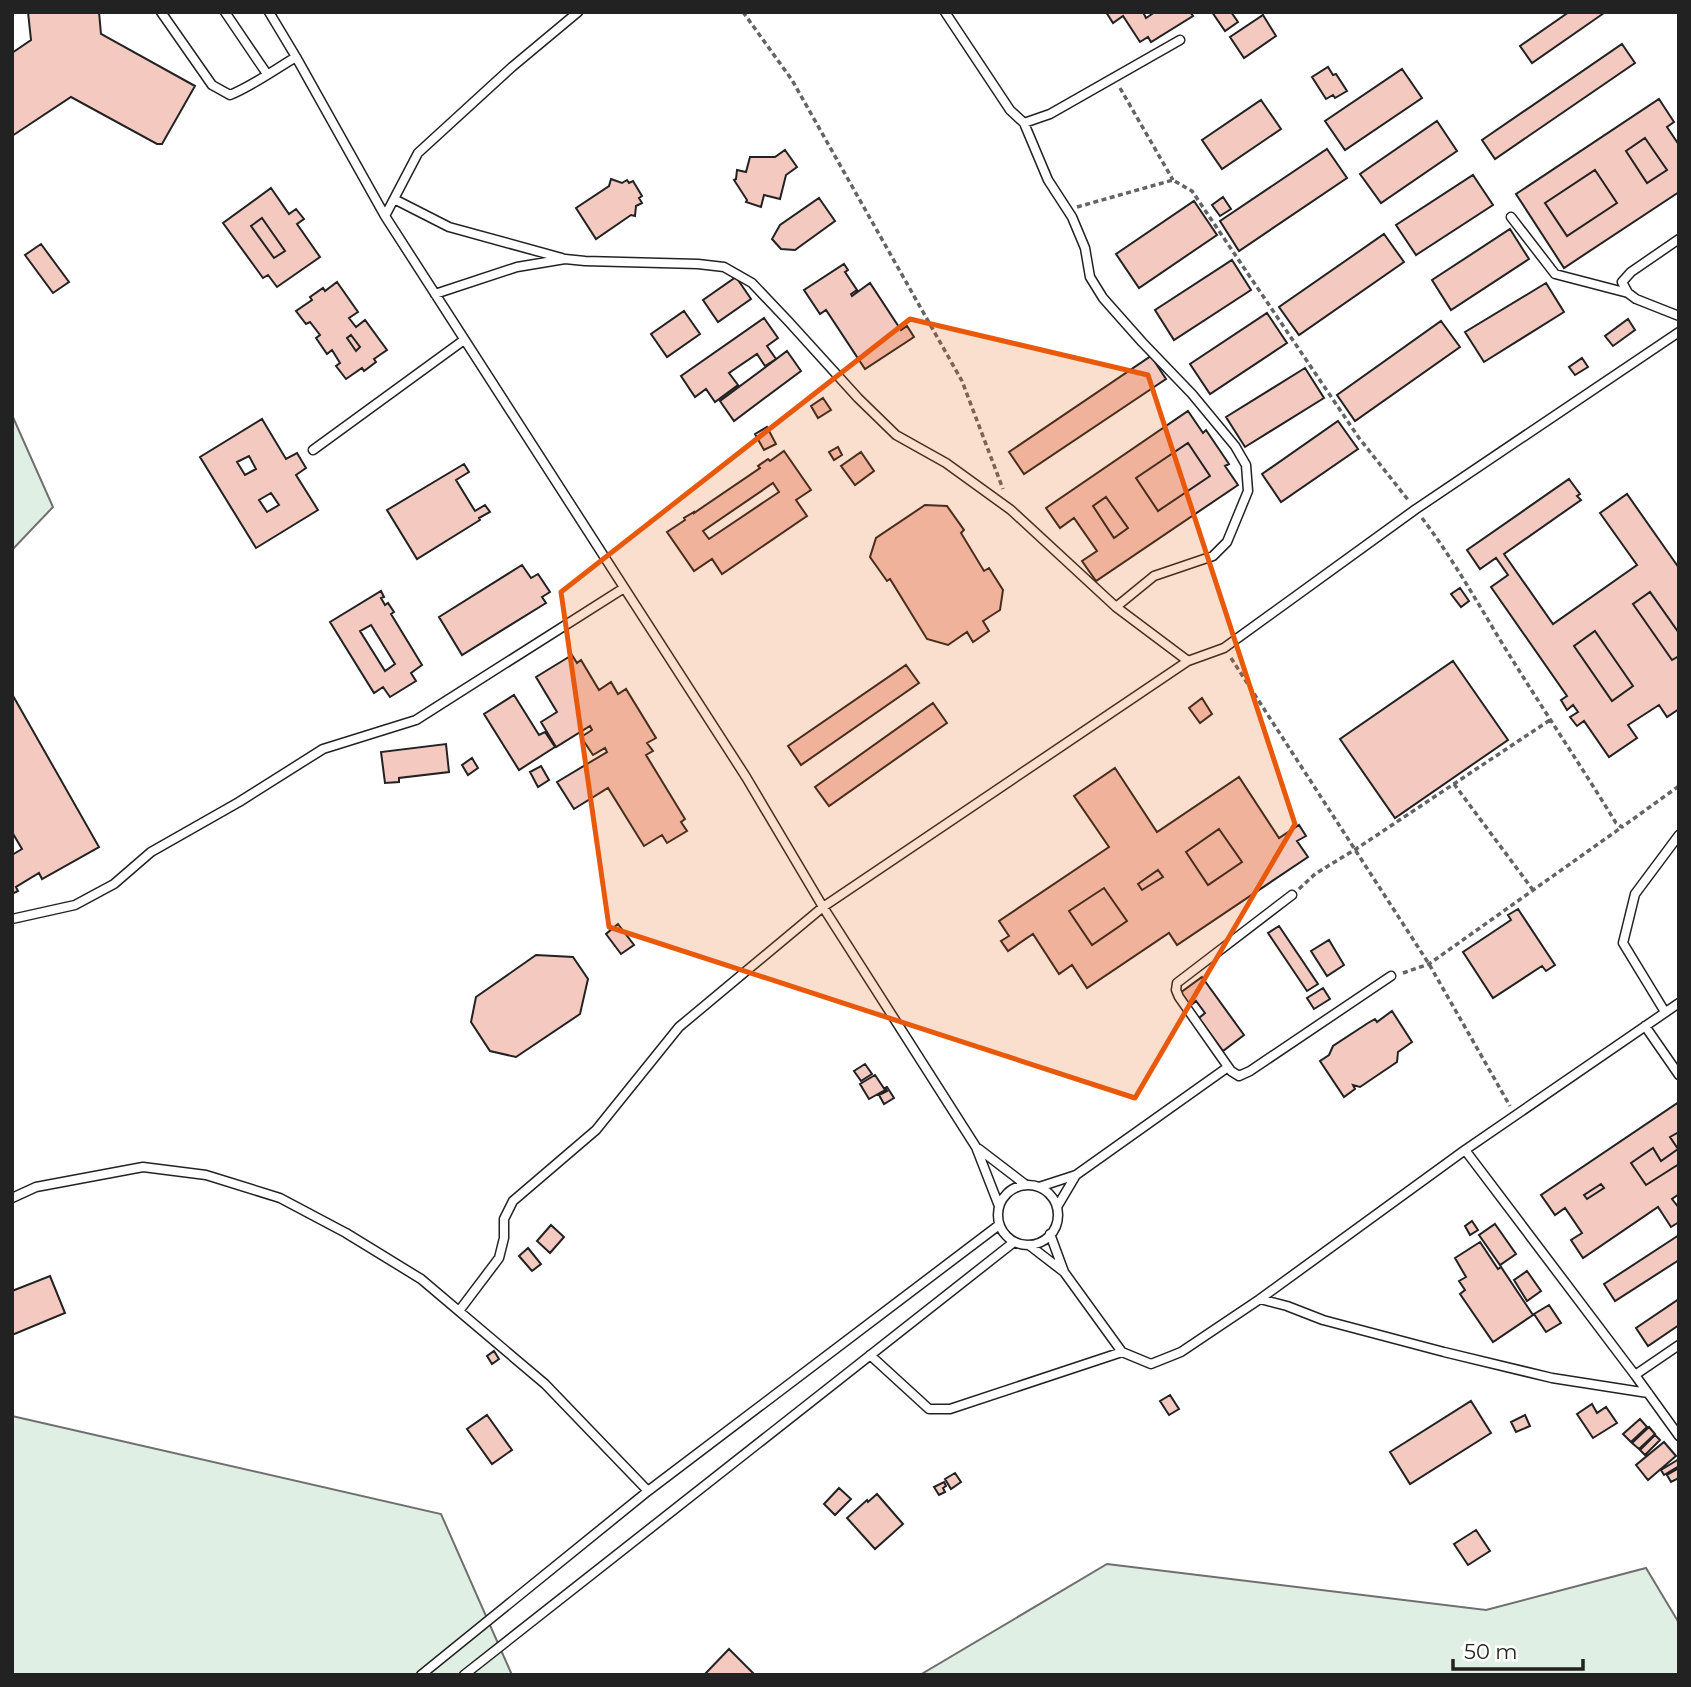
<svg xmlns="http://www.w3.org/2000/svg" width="1691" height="1687" viewBox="0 0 1691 1687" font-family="Montserrat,sans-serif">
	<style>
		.green { fill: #e0efe3; stroke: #6f6f6f; stroke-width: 2 }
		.building { fill: #f3c9c0; stroke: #222; stroke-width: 2; fill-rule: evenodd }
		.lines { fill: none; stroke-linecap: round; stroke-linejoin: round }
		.lane-casing { stroke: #222; stroke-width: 11 }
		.path { stroke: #646464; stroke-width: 3.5; stroke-dasharray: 5 3.5; stroke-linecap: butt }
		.lane { stroke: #fff; stroke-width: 8 }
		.marked { fill: #e8590c; fill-opacity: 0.2; stroke: #e8590c; stroke-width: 5; stroke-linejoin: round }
	</style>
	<rect width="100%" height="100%" fill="#fff"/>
	<path class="green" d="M12,415l41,92 -41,43z
		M12,1416l429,98 71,161h-500z
		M1107,1564l379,46 160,-42 33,55v52h-759z"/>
	<path class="building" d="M28,12h71l2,22 94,52 -33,58h-5l-86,-47 -59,39v-83l19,-13z
		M1106,12h37l3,6 6,-4 -1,-2h39l3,4 -42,26 -3,-5 -8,5 -17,-26 -10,7z
		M1212,12h19l7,10 -13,9z
		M1569,12l35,1 -72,50 -12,-17z
		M1263,15l13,21 -32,22 -14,-21z
		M1622,44l13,19 -140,96 -13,-19z
		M1328,67l5,8 3,-1 11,17 -12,7 -2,-3 -7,4 -14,-22z
		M1402,69l20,29 -77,52 -20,-29z
		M1659,99l15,23 -7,5 12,18v47l-115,76 -48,-74zM1645,138l22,32 -20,13 -21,-32zM1595,170l22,33 -50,33 -22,-33z
		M1261,100l20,29 -59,40 -20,-29z
		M1437,121l20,30 -76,52 -21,-29z
		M1645,138l22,32 -20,13 -21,-32z
		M1327,149l20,29 -108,73 -19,-30z
		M785,150l12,17 -11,8 -6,24 -16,-4 -3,12 -15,-5 1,-2 -13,-20 2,-1 1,-9 9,2 4,-15h25z
		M1595,170l22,33 -50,33 -22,-33z
		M1473,175l20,30 -77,50 -20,-30z
		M611,179l11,4 5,-3 2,3 4,-2 9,15 -3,2 3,5 -6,3 -1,10 -4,-1 -35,24 -20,-31 33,-22z
		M271,188l18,26 7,-5 8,10 -7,5 23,33 -43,30 -9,-12 -5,3 -40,-55zM262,218l23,33 -11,7 -23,-32z
		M1223,197l8,12 -11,7 -8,-11z
		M819,198l16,23 -40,29 -14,-1 -9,-10 8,-14z
		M1194,201l23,34 -78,53 -23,-34z
		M262,218l23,33 -11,7 -23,-32z
		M1510,229l19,30 -78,51 -19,-30z
		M1384,234l20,28 -105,73 -20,-28z
		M41,244l28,38 -16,11 -28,-38z
		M1232,260l19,30 -77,50 -19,-30z
		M844,264l4,6 -3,2 12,18 -6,4 1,2 18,-13 31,47 6,-4 7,11 -49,32 -39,-59 -6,4 -16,-24z
		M736,277l15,22 -33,23 -15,-22z
		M337,282l21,30 -9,6 7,9 9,-7 22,30 -13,9 2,3 -12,9 -2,-3 -16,11 -10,-13 4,-3 -8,-13 -5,4 -11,-16 4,-3 -10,-13 -4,2 -10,-13 16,-11 -2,-3 13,-9 2,3zM351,335l9,12 -4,4 -9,-13z
		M1546,283l18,29 -80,50 -19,-30z
		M684,311l16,23 -33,23 -16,-23z
		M1267,313l20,30 -77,51 -20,-30z
		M764,318l14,20 -11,8 9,13 -11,7 -8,-12 -28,19 9,12 -23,17 -9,-13 -11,8 -14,-21z
		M1628,319l7,11 -22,16 -8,-10z
		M1441,321l19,26 -105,74 -18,-26z
		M351,335l9,12 -4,4 -9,-13z
		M787,351l14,20 -67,50 -14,-20z
		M1151,356l15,23 -142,95 -15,-22z
		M1582,358l6,9 -13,8 -6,-8z
		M1305,368l19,30 -79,49 -19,-30z
		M823,398l8,12 -13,8 -7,-12z
		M1188,411l15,22 3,-3 23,34 -4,2 13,19 -142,96 -14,-20 15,-10 -23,-33 -14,10 -14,-20zM1188,443l22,33 -52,35 -22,-33zM1106,497l22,31 -14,10 -21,-32z
		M262,419l24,40 11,-6 9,15 -10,7 22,35 -62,38 -56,-91zM249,456l7,13 -11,6 -8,-13zM271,493l8,12 -12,7 -8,-12z
		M1338,421l20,28 -77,53 -19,-28z
		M767,427l9,17 -12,6 -9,-16z
		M1188,443l22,33 -52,35 -22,-33z
		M838,447l4,8 -8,5 -5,-8z
		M784,451l27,39 -15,10 11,16 -85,58 -10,-15 -18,12 -27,-39 18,-12 -1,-2 10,-6v1l66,-45 -2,-2 10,-7 2,2zM773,483l6,9 -70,47 -6,-8z
		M861,452l13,19 -19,14 -14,-19z
		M464,464l5,8 -13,8 19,31 10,-6 5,7 -11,6 1,2 -63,39 -30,-49z
		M1569,479l11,15 -3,2 4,4 -77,54 49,70 84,-59 -37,-52 27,-19 52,74v65l-29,-41 -17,12 39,56 7,-4v53l-12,8 -8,-12 -31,20 9,13 -28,19 -25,-36 -7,5 -7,-9 8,-5 -5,-7 -6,5 -6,-10 6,-4 -76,-109 17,-12 -12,-17 -16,11 -13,-19zM1595,631l38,55 -21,15 -38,-55z
		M1106,497l22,31 -14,10 -21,-32z
		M925,505l22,1 17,24 -3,3 23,38 5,-3 14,22 -3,20 -17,11 6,10 -16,11 -6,-10 -19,13 -21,-6 -37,-60 -3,2 -17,-24 6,-19z
		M522,565l9,13 7,-4 12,18 -8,5 4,6 -84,52 -23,-38z
		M1460,588l9,13 -8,6 -10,-13z
		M381,591l3,6 -3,1 4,7 3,-2 6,9 -3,2 31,51 -11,8 5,8 -26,16 -7,-10 -9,6 -44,-71zM371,625l24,39 -10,7 -25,-40z
		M1650,592l29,41v23l-7,4 -39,-56z
		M1595,631l38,55 -21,15 -38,-55z
		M572,655l5,8 4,-3 18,30 12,-8 7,12 8,-5 30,49 -9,5 6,8 -7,4 39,64 -4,3 6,9 -20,12 -5,-8 -18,11 -36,-58 -34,21 -17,-27 50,-30 -2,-4 -12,7 -12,-18 11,-7 -2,-4 -34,21 -15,-25 16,-10 -21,-35z
		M1453,661l55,79 -113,78 -55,-79z
		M906,665l13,18 -118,82 -13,-19z
		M12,694l87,153 -57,32 -3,-6 -23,14 2,4 -6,3v-39l10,-6 -10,-17z
		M514,695l25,40 6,-3 10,15 -36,23 -35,-56z
		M1202,698l10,16 -12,9 -11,-15z
		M933,703l14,20 -118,83 -14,-19z
		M446,744l3,28 -50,6v4l-14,1 -4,-31z
		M472,758l6,10 -10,7 -6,-10z
		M541,766l8,14 -11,7 -8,-15z
		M1115,768l42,64 82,-55 40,61 20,-13 7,11 -9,5 11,16 -131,88 -8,-12 -82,55 -15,-23 -13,9 -26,-40 -25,17 -7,-10 8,-5 -10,-15 110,-74 -35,-51zM1219,829l23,33 -34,23 -22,-33zM1158,870l5,7 -21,13 -4,-6zM1104,888l23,33 -35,24 -23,-34z
		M1219,829l23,33 -34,23 -22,-33z
		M1158,870l5,7 -21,13 -4,-6z
		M1104,888l23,33 -35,24 -23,-34z
		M1518,909l37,56 -9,6 -4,-5 -49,32 -30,-46 48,-32 -3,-5z
		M618,924l16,21 -13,9 -15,-20z
		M1279,926l39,58 -11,7 -39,-58z
		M1329,940l15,25 -17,11 -16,-25z
		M536,955l37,2 15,22 -8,35 -64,43 -26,-6 -19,-29 5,-25z
		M1202,977l42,58 -21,16 -24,-33 6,-5 -9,-12 -6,5 -10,-13z
		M1323,988l7,11 -16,10 -7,-11z
		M1392,1011l20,31 -14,10 -1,10 -37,25 -7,-2 2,4 -11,8 -24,-36 9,-6 4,-9 35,-23 7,-4 2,3z
		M865,1064l7,10 -11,7 -7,-10z
		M875,1075l10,15 -16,9 -9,-15z
		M887,1087l7,11 -10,6 -5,-9 8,-4 -2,-3z
		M1679,1102v30l-9,5 8,12 -17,12 -8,-13 -22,15 15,22 33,-21v30l-7,5 7,9v14l-8,5 -13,-20 -75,51 -12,-18 11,-7 -17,-25 -10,7 -14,-20zM1601,1184l3,4 -17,11 -3,-4z
		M1679,1132v32l-33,21 -15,-22 22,-15 8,13 17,-12 -8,-12z
		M1601,1184l3,4 -17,11 -3,-4z
		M1472,1221l6,9 -8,5 -5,-9z
		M1495,1224l21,30 -16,11 -21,-30z
		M551,1225l13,12 -14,16 -13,-12z
		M1679,1235v25l-64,41 -11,-17z
		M1480,1242l18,27 3,-2 32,48 -40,27 -33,-48 5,-4 -6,-9 7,-4 -11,-19z
		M528,1248l13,16 -9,7 -13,-15z
		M1527,1271l14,20 -14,10 -13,-21z
		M50,1276l15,37 -53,22v-44z
		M1679,1299v26l-31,21 -12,-18z
		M1549,1305l12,18 -15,9 -12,-18z
		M494,1351l5,8 -7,5 -5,-8z
		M1170,1395l9,14 -10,6 -9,-14z
		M1471,1401l20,32 -81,51 -20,-32z
		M1592,1404l5,9 9,-6 11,16 -24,15 -16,-24z
		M487,1415l25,35 -20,14 -25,-35z
		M1525,1415l5,11 -14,6 -5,-10z
		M1640,1419l7,8 -16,15 -8,-8z
		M1649,1427l6,7 -16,15 -7,-6z
		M1655,1435l5,5 -15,15 -5,-5z
		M1664,1442l12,14 -28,24 -12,-15z
		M1679,1459v7l-15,9 -3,-5z
		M1679,1468v10l-8,4 -4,-7z
		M955,1473l6,9 -10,7 -6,-10z
		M944,1482l2,4 -3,2 2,4 -6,3 -5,-8z
		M839,1488l12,11 -16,16 -11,-11z
		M877,1494l26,30 -28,25 -28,-31 20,-18 1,2z
		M1476,1530l14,21 -22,14 -14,-21z
		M729,1649l26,26h-51z"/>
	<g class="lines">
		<defs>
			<path id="lane" d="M161,12l51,73 18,10c24,-10 44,-25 66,-38
				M225,12l42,62
				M269,12l27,45 89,159 33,-63 94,-86 66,-55
				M945,12l65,98 14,13 26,-9 130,-74
				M1024,123l24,57 24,37 13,31 5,29 13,21 39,44 50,52 43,52 11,19 2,26 -21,51 -14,14 -59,20 -38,31 72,54
				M394,199l55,28 113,31
				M385,216l361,561 77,130 153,240 23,59
				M1511,217l44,57 73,19
				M1679,239l-48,33 -9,10 6,11 8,6 43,17
				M435,294l82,-27 48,-8 20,2 113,3 26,3 28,16 37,39 69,76 38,37 50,28 65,47 105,97
				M313,450l151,-110
				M1292,895l-115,88 -1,7 3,7 52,74 8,5 11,-5 141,-95
				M12,919l63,-14 39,-21 37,-32 88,-50 84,-53 93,-29 208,-132
				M1665,1012l-42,-69 12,-49 44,-59
				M1645,1026l34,49
				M979,1149l47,36
				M1465,1150l170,225 44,61
				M998 1215a30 30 0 1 1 60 0a30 30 0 1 1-60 0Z
				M1039,1187l37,-12 152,-108
				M12,1198l24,-11 107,-20 63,8 74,23 66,35 75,46 124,105 103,107
				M1057,1207l19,-32
				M1050,1234l14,38 58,80 29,12 30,-12 79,-53 205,-149 214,-147
				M1029,1245l35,27
				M1260,1299l27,7 36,14 121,32 108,26 96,15
				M459,1311l40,-53 5,-20v-19l9,-18 83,-71 83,-103 144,-120 365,-246 36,-13 192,-139 263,-177
				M870,1355l59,54h21l172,-57
				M1635,1375l44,-30
				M421,1675l227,-184 351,-266
				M464,1675l550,-433"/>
		</defs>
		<use href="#lane" class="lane-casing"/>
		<path class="path" d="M743,12l49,68 170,301 41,108
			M1120,88l53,92
			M1077,207l96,-27 19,11 167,247 50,63
			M1422,518c35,46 62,97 93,146 33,53 68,105 101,159l6,4 57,-41
			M1231,658l198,306 81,142
			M1454,784l79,106
			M1299,889l16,-15 41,-25 194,-129
			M1403,973l26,-9 193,-137"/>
		<use href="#lane" class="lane"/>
	</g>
	<path class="marked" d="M910,319l238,56 147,449 -160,274 -526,-171 -48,-335z"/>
	<rect width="1691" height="1687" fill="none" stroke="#222222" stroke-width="28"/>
	<path d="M1453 1659v10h130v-10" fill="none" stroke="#222222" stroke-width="3.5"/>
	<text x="1464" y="1659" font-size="21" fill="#222222" stroke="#ffffff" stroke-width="5" paint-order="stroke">50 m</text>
</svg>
